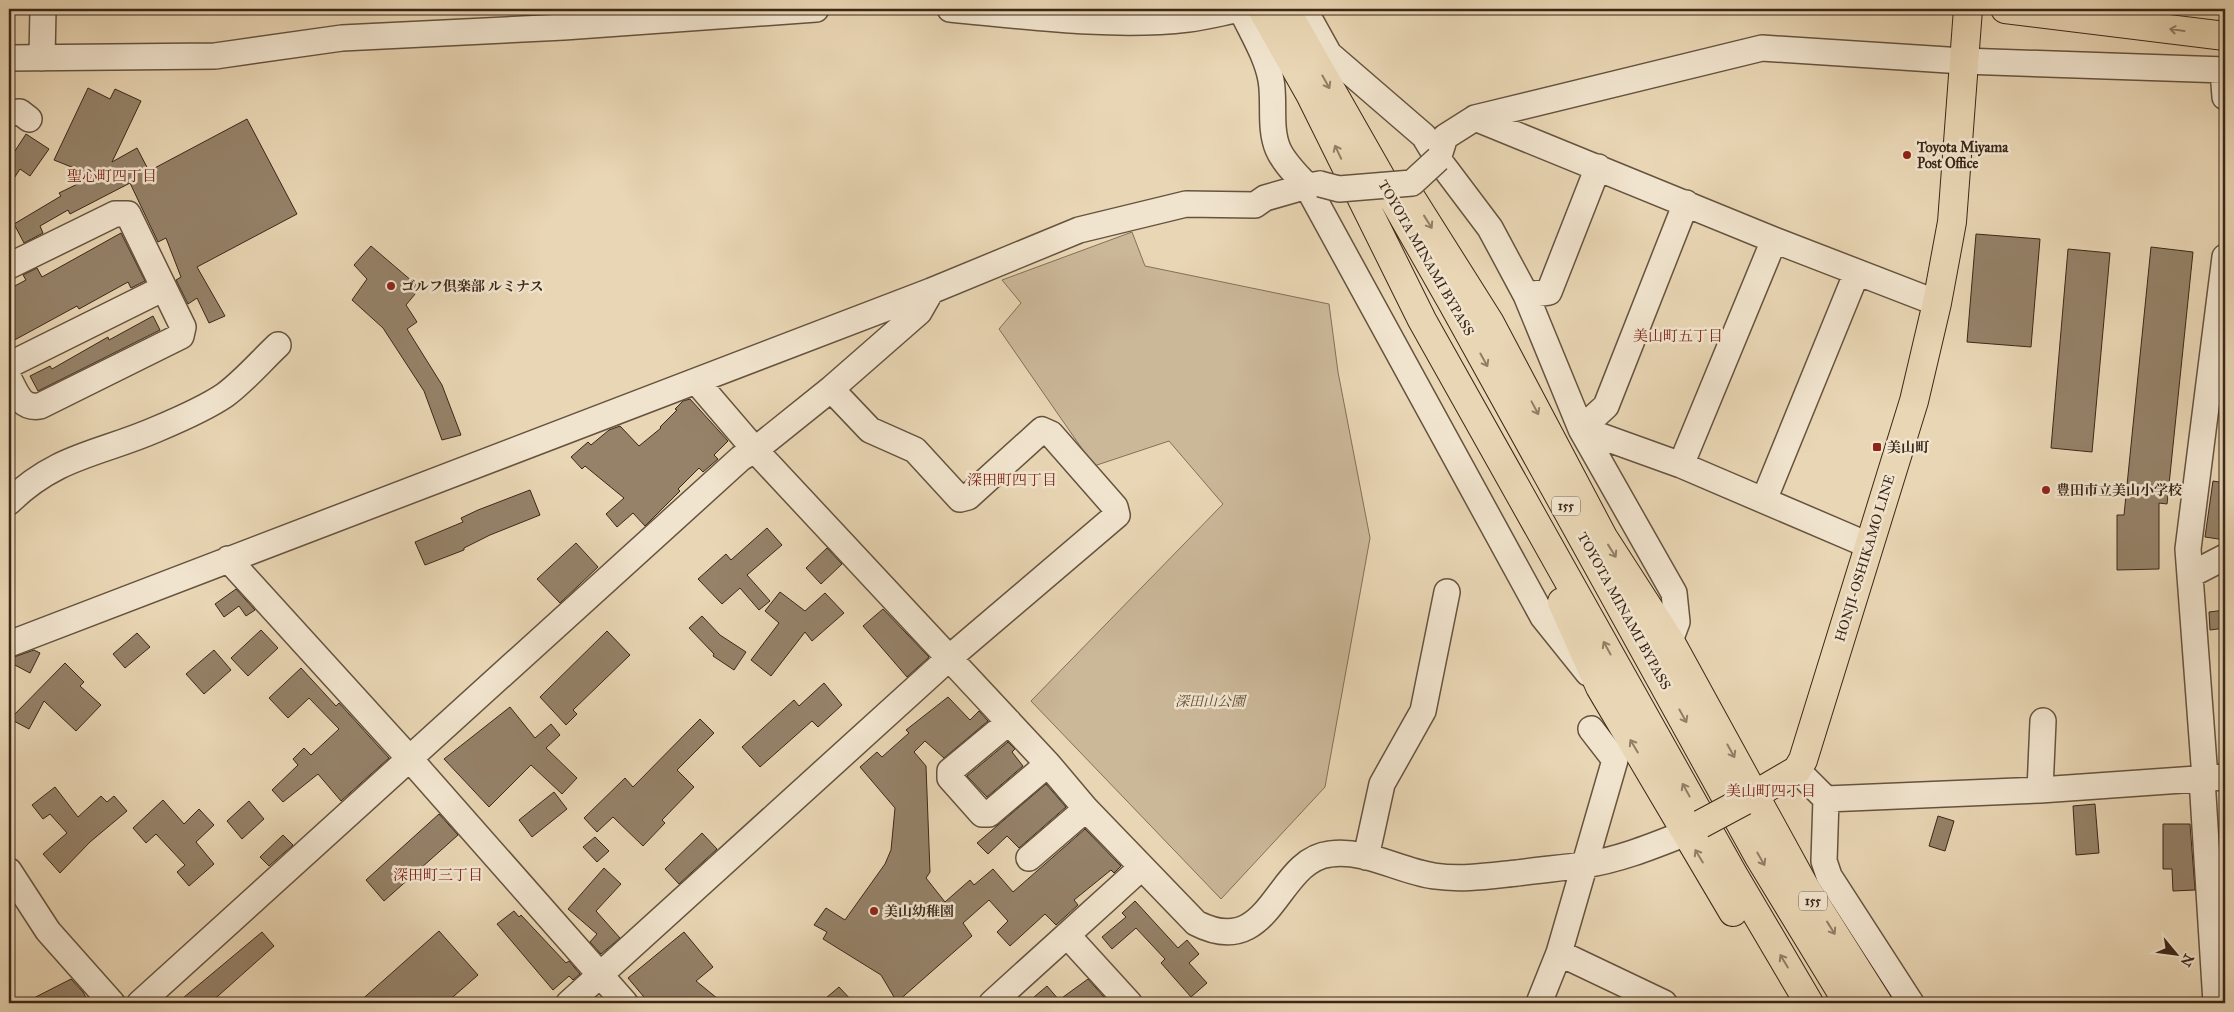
<svg xmlns="http://www.w3.org/2000/svg" width="2234" height="1012" viewBox="0 0 2234 1012" font-family="'IM FELL Great Primer','Noto Serif JP',serif">
	<style>
		.green { fill: #cbb899; stroke: #837058 }
		.building { fill: #958269; stroke: #3b2718 }
		.lines { fill: none; stroke-linecap: round; stroke-linejoin: round }
		.minor-casing { stroke: #66533f; stroke-width: 28 }
		.major-casing { stroke: #3b2718; stroke-width: 30 }
		.highway-casing { stroke: #3b2718; stroke-width: 30 }
		.minor { stroke: #f1e4ce; stroke-width: 25 }
		.major { stroke: #e9d6b4; stroke-width: 28 }
		.highway { stroke: #e9d6b4; stroke-width: 28 }
		.minor-bridge-casing { stroke: #66533f; stroke-width: 28; stroke-linecap: butt }
		.major-bridge-casing { stroke: #3b2718; stroke-width: 30; stroke-linecap: butt }
		.minor-bridge { stroke: #f1e4ce; stroke-width: 25 }
		.major-bridge { stroke: #e9d6b4; stroke-width: 28 }
		.oneway { stroke: #927e66 }
		.poi-dot { fill: #8f2418; stroke: #f1e4ce; stroke-width: 2 }
		.labels { text-anchor: middle; dominant-baseline: central; stroke-width: 5; stroke-linejoin: round; paint-order: stroke }
		.shield { fill: #f1e4ce; stroke: #72604f; stroke-width: 1 }
		.shield-label { font-size: 12px; font-weight: bold; fill: #3b2718 }
		.poi-label { font-size: 14px; font-weight: bold; fill: #3b2718; stroke: #f1e4ce; text-anchor: start }
		.street-label { font-size: 14px; fill: #3b2718; stroke: #f1e4ce }
		.park-label { font-size: 14px; font-style: italic; fill: #5f4b38; stroke: #f1e4ce }
		.neighbourhood-label { font-size: 15px; fill: #7a1f14; stroke: #f1e4ce }
	</style>
	<rect width="100%" height="100%" fill="#e9d6b4"/>
	<filter id="stains"><feTurbulence type="fractalNoise" baseFrequency=".004" numOctaves="4"/><feColorMatrix values="0 0 0 0 .2 0 0 0 0 .09 0 0 0 0 .02 0 0 0 .5 -.17"/></filter>
	<radialGradient id="worn" r=".72"><stop offset=".6" stop-color="#630" stop-opacity="0"/><stop offset="1" stop-color="#630" stop-opacity=".3"/></radialGradient>
	<path class="green" d="M1132,232l13,34 184,38 9,68 32,166 -45,249 -104,112 -190,-198 192,-197 -54,-63 -75,25 -95,-137 22,-26 -19,-23z"/>
	<path class="building" d="M88,88l22,11 5,-10 26,12 -29,61 25,-14 12,23 98,-52 50,95 -100,53 28,49 -16,7 -12,-25 -9,6 -12,-24 5,-3 -15,-39 -8,4 -28,-59 -60,31 -2,-4 -28,16 3,7 -19,10 -10,-19 47,-28 -2,-3 35,-17 -40,-16z
		M26,134l23,15 -19,27 -10,-7 -11,17v-26z
		M121,233l24,48 -14,7 -3,-6 -49,27 -2,-3 -68,37v-54l17,-9 -3,-5 14,-7 5,9z
		M1976,234l64,5 -9,108 -64,-5z
		M371,246l49,42 -14,17 11,17 -10,7 35,56 19,50 -19,5 -18,-49 -41,-63 -31,-28 15,-21 -13,-14z
		M2151,247l42,5 -26,252 -8,-1v66l-42,1v-55h7z
		M2068,249l42,4 -18,199 -41,-4z
		M153,316l7,14 -122,61 -8,-15 20,-10 2,3 56,-32 1,3z
		M690,399l38,42 -14,14 4,4 -15,13 -4,-4 -21,21 2,2 -35,35 -12,-13 -16,14 -11,-13 18,-16 -39,-32 -3,3 -11,-12 17,-15 3,3 18,-15 11,-4 19,20 22,-18 -1,-1 17,-17 -2,-1 8,-8z
		M2213,481l12,2v57l-20,-3z
		M530,490l10,25 -50,20 -26,13v2l-39,15 -10,-23 48,-20 -2,-4 17,-8z
		M767,528l15,17 -35,30 23,26 -11,9 -19,-22 -18,16 -24,-25 28,-25 5,6z
		M576,543l22,24 -38,36 -23,-24z
		M827,548l15,16 -21,20 -15,-16z
		M236,589l19,21 -9,6 -7,-10 -15,11 -9,-13z
		M780,592l25,19 20,-18 19,20 -32,28 -7,-9 -34,44 -20,-16 28,-37 -14,-12z
		M883,609l46,48 -22,20 -44,-51z
		M2225,610v18l-15,2 -1,-18z
		M702,616l18,19 26,17 -12,18 -21,-14 1,-2 -25,-26z
		M261,630l17,18 -30,28 -17,-18z
		M607,631l23,24 -57,55 4,4 -11,11 -26,-28z
		M137,633l13,14 -25,21 -12,-14z
		M34,650l6,3 -10,20 -19,-10 3,-6z
		M214,650l17,20 -27,24 -18,-20z
		M65,663l19,19 -4,4 21,19 -25,26 -32,-30 -15,28 -19,-10z
		M301,668l35,38 3,-3 50,55 -48,43 -23,-27 -35,28 -11,-12 26,-25 -5,-6 11,-11 7,7 28,-26 -30,-31 -21,20 -19,-20z
		M824,683l18,22 -24,22 -6,-6 -52,46 -18,-20 52,-47 5,6z
		M948,697l22,23 9,-9 9,10 -44,37 -19,-17 -11,11 12,14 4,106 -4,6 19,24 25,-22 4,5 19,-16 20,23 72,-63 36,37 -7,7 -3,-3 -37,30 4,5 -22,20 -11,-11 -35,32 -13,-14 11,-11 -19,-21 -26,23 9,13 -75,66 -16,-27 -58,-36 4,-7 -13,-7 12,-17 19,12 40,-56 6,-14 4,-42 -35,-41 17,-15 5,5 27,-24 -3,-3z
		M510,707l25,31 16,-14 9,11 -14,13 31,30 -15,16 -31,-29 -42,42 -45,-48z
		M700,719l14,14 -37,37 17,17 -32,33 3,3 -22,23 -30,-29 -16,15 -13,-14 41,-40 8,9z
		M1008,742l7,7 -3,3 11,14 -36,31 -20,-21z
		M1046,784l20,23 -47,41 -12,-12 -19,18 -11,-11z
		M55,787l23,30 23,-21 6,6 7,-6 13,15 -37,31 -30,31 -17,-19 24,-21 -17,-19 -7,5 -11,-14z
		M554,792l13,17 -35,28 -13,-17z
		M163,800l21,24 15,-15 15,16 -18,17 18,22 -25,22 -12,-14 8,-7 -29,-31 -10,9 -13,-15z
		M249,801l15,18 -22,20 -15,-18z
		M2095,804l4,49 -23,2 -3,-49z
		M439,814l19,21 -74,66 -18,-21z
		M1938,816l16,5 -9,30 -16,-5z
		M2163,824h27l5,66 -22,1 -1,-22h-9z
		M702,833l15,16 -38,35 -14,-15z
		M283,835l10,10 -24,21 -9,-9z
		M595,837l14,14 -12,11 -14,-15z
		M604,868l17,16 -25,27 24,27 -19,16 -11,-12 7,-8 -29,-25z
		M1135,901l43,47 9,-8 12,14 -10,9 18,20 -16,14 -30,-34 4,-4 -29,-31 -24,21 -10,-12 24,-20 -4,-4z
		M514,911l5,6 2,-2 45,48 3,-2 11,13 -7,6 -4,-4 -16,14 -56,-66z
		M439,931l39,44 -32,28h-88z
		M262,932l12,14 -56,50 -9,7h-32z
		M684,932l29,35 -17,14 27,22h-74l-21,-25z
		M71,979l12,13 6,11h-65z
		M1088,979l16,18 -9,6h-68l20,-17 12,14z
		M839,987l15,16h-34z"/>
	<g class="lines">
		<defs>
			<path id="minor" d="M950,9c75,7 164,19 238,10 18,-2 36,-7 53,-10
				M1241,9c10,22 26,47 30,71 4,22 -2,48 7,69 6,14 19,26 29,37l236,431 45,56
				M1304,9l25,45 95,82 14,23 52,69 36,67 55,134 93,164 3,29 -7,19
				M9,58l206,-2 127,-18 222,-11 252,-18
				M42,58l1,-49
				M2223,70l2,27
				M9,113l11,-1 9,7
				M1475,118l299,122 163,63
				M1438,159l7,-22 30,-19 287,-70 201,13 262,9
				M1686,203l-80,203 -25,23 100,36 187,80
				M9,266l106,-52h13l55,113 -2,9 -141,70c-19,3 -23,-12 -31,-27
				M1526,295l23,-3 49,-125
				M9,365l155,-77
				M696,381l59,69 293,314 38,45 110,114c76,39 79,-63 134,-69 36,-5 69,17 104,22 28,4 54,0 83,-3 22,-3 45,-5 67,-8 35,-5 69,-19 102,-32
				M1681,465l93,-225
				M1764,500l93,-228
				M9,502c48,-47 91,-48 148,-73 19,-8 52,-23 68,-34 19,-14 36,-34 53,-50
				M228,559l181,199 216,245
				M2190,575l35,-18
				M9,644l922,-353 148,-61 107,-26 69,1 10,-7 42,-12 13,-2
				M1009,722l-59,49v7l32,36h7l59,-50
				M1797,770l29,29 214,-9 185,-13
				M2205,778l-17,-229 37,-292
				M2202,779l14,224
				M2040,790l3,-69
				M1826,799l-2,62 5,15 82,127
				M1366,857l16,-73 41,-73 24,-119
				M1029,858l57,-49
				M9,871l39,60 64,72
				M1067,935l62,68
				M1559,953l105,50
				M140,1003l601,-545 14,-8 76,-61 88,-77 12,-21
				M569,1003l379,-344 169,-144 -2,-8 -64,-73 -9,-4 -74,67 -8,2 -45,-49 -45,-20 -39,-41
				M992,1003l149,-135
				M1539,1003l20,-50 56,-193 -24,-31"/>
			<path id="major" d="M1744,801l53,-31 6,-10 111,-359 23,-98 15,-81 16,-213"/>
			<path id="highway" d="M1262,9l49,87 111,224 311,554 76,129
				M1285,9l168,295 306,553 89,146
				M2005,9l220,27
				M1408,193l82,130 113,214 67,104 136,248 72,114
				M1562,602l38,85 133,225"/>
		</defs>
		<use href="#minor" class="minor-casing"/>
		<use href="#major" class="major-casing"/>
		<use href="#highway" class="highway-casing"/>
		<use href="#minor" class="minor"/>
		<use href="#major" class="major"/>
		<use href="#highway" class="highway"/>
		<defs>
			<path id="minor-bridge" d="M1320,184l19,5 73,-6 26,-24"/>
			<path id="major-bridge" d="M1701,824l43,-23"/>
		</defs>
		<use href="#minor-bridge" class="minor-bridge-casing"/>
		<use href="#major-bridge" class="major-bridge-casing"/>
		<use href="#minor-bridge" class="minor-bridge"/>
		<use href="#major-bridge" class="major-bridge"/>
	</g>
	<defs><path id="oneway-shaft" d="M-6 0H5M1.5-3L5.5 0L1.5 3" fill="none" stroke-width="1.6" stroke-linecap="round" stroke-linejoin="round" transform="scale(1.25)"/></defs>
	<g class="oneway">
		<use href="#oneway-shaft" transform="translate(2177 30) rotate(-172)"/>
		<use href="#oneway-shaft" transform="translate(1326 82) rotate(61)"/>
		<use href="#oneway-shaft" transform="translate(1338 152) rotate(-115)"/>
		<use href="#oneway-shaft" transform="translate(1428 222) rotate(58)"/>
		<use href="#oneway-shaft" transform="translate(1484 360) rotate(61)"/>
		<use href="#oneway-shaft" transform="translate(1535 408) rotate(62)"/>
		<use href="#oneway-shaft" transform="translate(1612 551) rotate(58)"/>
		<use href="#oneway-shaft" transform="translate(1607 648) rotate(-119)"/>
		<use href="#oneway-shaft" transform="translate(1683 716) rotate(61)"/>
		<use href="#oneway-shaft" transform="translate(1634 746) rotate(-121)"/>
		<use href="#oneway-shaft" transform="translate(1731 751) rotate(61)"/>
		<use href="#oneway-shaft" transform="translate(1686 790) rotate(-119)"/>
		<use href="#oneway-shaft" transform="translate(1699 856) rotate(-121)"/>
		<use href="#oneway-shaft" transform="translate(1761 859) rotate(60)"/>
		<use href="#oneway-shaft" transform="translate(1831 928) rotate(58)"/>
		<use href="#oneway-shaft" transform="translate(1784 961) rotate(-121)"/>
	</g>
	<g class="poi-dot">
		<circle cx="1907" cy="155" r="5"/>
		<circle cx="391" cy="286" r="5"/>
		<rect x="1872" y="442" width="10" height="10" rx="2.5"/>
		<circle cx="2046" cy="490" r="5"/>
		<circle cx="874" cy="911" r="5"/>
	</g>
	<g class="labels">
		<g class="shield">
			<rect x="1552" y="496.5" width="28" height="19" rx="4"/>
			<rect x="1799" y="891.5" width="28" height="19" rx="4"/>
		</g>
		<g class="shield-label">
			<text x="1566" y="506">155</text>
			<text x="1813" y="901">155</text>
		</g>
		<g class="poi-label">
			<text x="1917" y="147">Toyota Miyama<tspan x="1917" dy="16">Post Office</tspan></text>
			<text x="401" y="286">ゴルフ倶楽部 ルミナス</text>
			<text x="1887" y="447">美山町</text>
			<text x="2056" y="490">豊田市立美山小学校</text>
			<text x="884" y="911">美山幼稚園</text>
		</g>
		<g class="street-label">
			<text transform="translate(1426 258) rotate(60)">TOYOTA MINAMI BYPASS</text>
			<text transform="translate(1865 558) rotate(-73)">HONJI-OSHIKAMO LINE</text>
			<text transform="translate(1624 611) rotate(61)">TOYOTA MINAMI BYPASS</text>
		</g>
		<g class="park-label">
			<text x="1210" y="701">深田山公園</text>
		</g>
		<g class="neighbourhood-label">
			<text x="112" y="176">聖心町四丁目</text>
			<text x="1678" y="336">美山町五丁目</text>
			<text x="1012" y="480">深田町四丁目</text>
			<text x="1771" y="791">美山町四丁目</text>
			<text x="438" y="875">深田町三丁目</text>
		</g>
	</g>
	<rect width="2234" height="1012" fill="none" stroke="#e9d6b4" stroke-width="30"/>
	<rect x="10" y="10" width="2214" height="992" fill="none" stroke="#3b2718" stroke-width="2.5"/>
	<rect x="15" y="15" width="2204" height="982" fill="none" stroke="#3b2718"/>
	<g transform="translate(2176 954) rotate(119)" stroke="#f1e4ce" stroke-width="4" paint-order="stroke">
	<path d="M0-4L9 19L0 12L-9 19Z" fill="#3b2718"/>
	<text y="-8" font-size="14" font-weight="bold" text-anchor="middle" fill="#3b2718">N</text>
	</g>
	<rect width="100%" height="100%" filter="url(#stains)"/>
	<rect width="100%" height="100%" fill="url(#worn)"/>
</svg>
